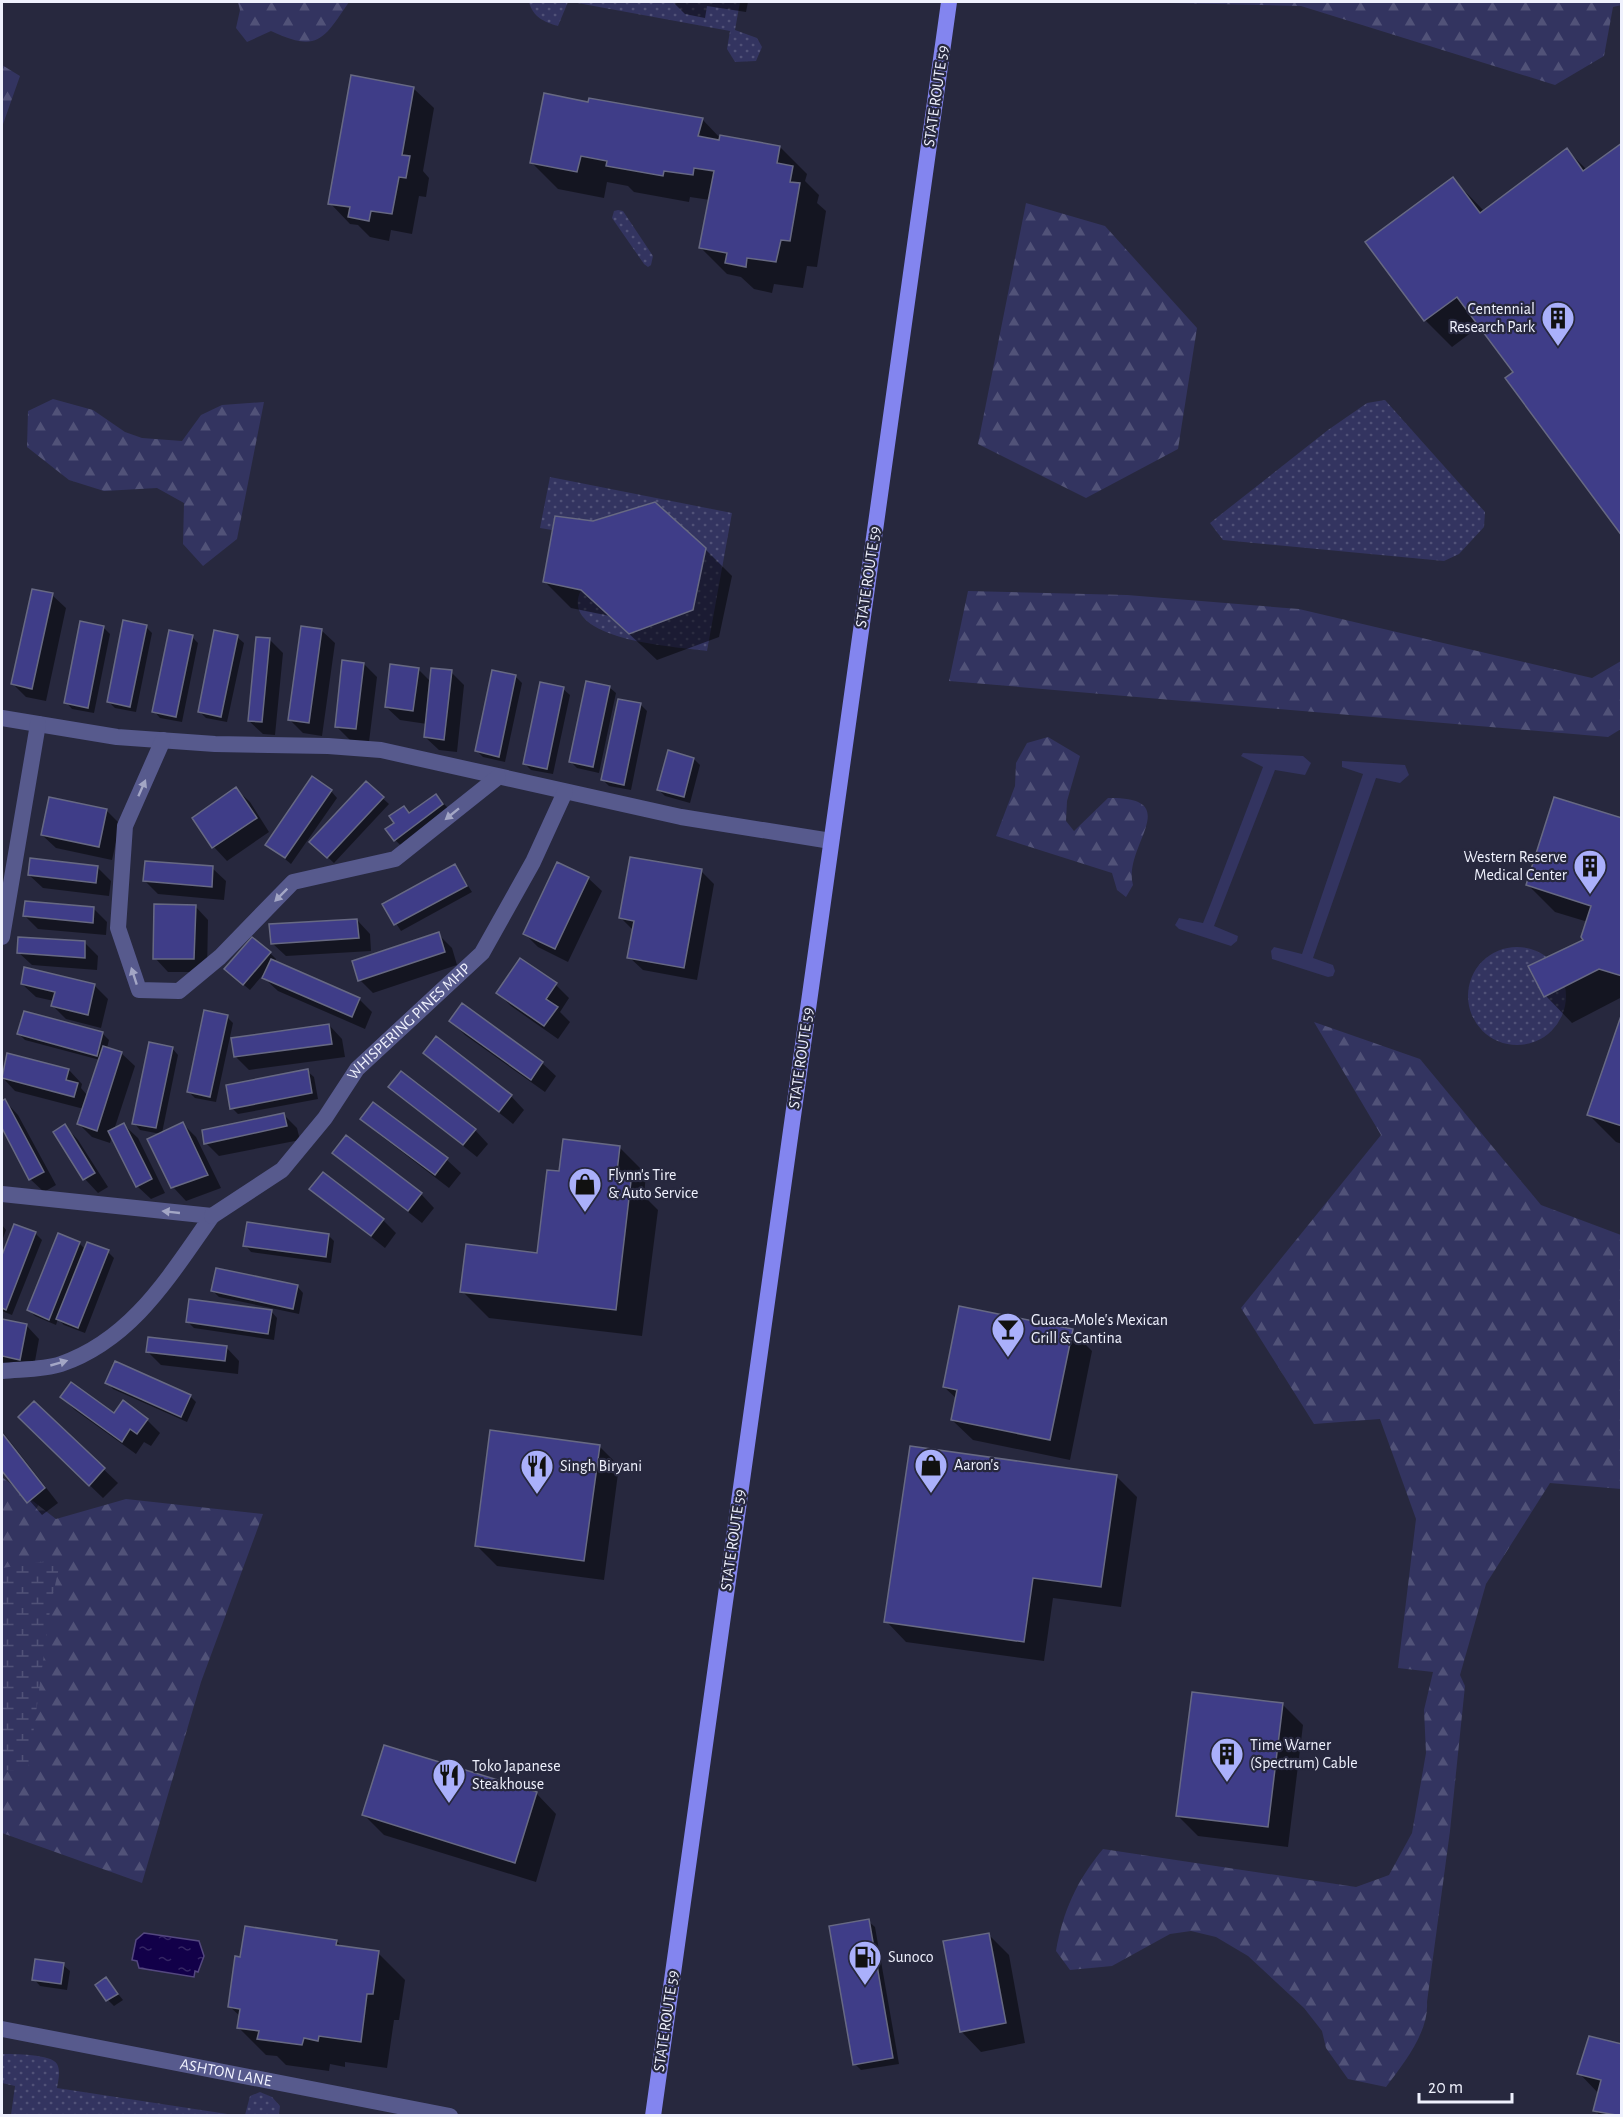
<svg xmlns="http://www.w3.org/2000/svg" width="1623" height="2117" viewBox="0 0 1623 2117" font-family="'Alegreya Sans',sans-serif">
	<style>
		.grass { fill: url(#grass-dots) }
		.forest { fill: url(#forest-firs) }
		.wetland { fill: url(#wetland-marsh) }
		.garden { fill: #333460 }
		.water { fill: url(#water-ripples); stroke: #54487f; stroke-width: 1.5 }
		.shadow { fill: #0007 }
		.building { fill: #3f3d88; stroke: #676983; stroke-width: 1.5 }
		.lines { fill: none; stroke-linecap: round; stroke-linejoin: round }
		.minor { stroke: #575a8d; stroke-width: 16 }
		.primary { stroke: #8385ef; stroke-width: 16 }
		.oneway { fill: #a3a6c5 }
		.labels { text-anchor: middle; dominant-baseline: central; stroke-width: 4.5; stroke-linejoin: round; paint-order: stroke }
		.street-label { font-size: 16px; fill: #eff1fd; stroke: #27283e }
		.poi-label { font-size: 16px; fill: #eff1fd; stroke: #27283e; text-anchor: start }
	</style>
	<defs>
		<pattern id="grass-dots" width="8" height="8" patternUnits="userSpaceOnUse" patternTransform="scale(1.5)"><rect width="8" height="8" fill="#333460"/><path d="M2 2h.1M6 6h.1" fill="none" stroke="#515278" stroke-width="1.8" stroke-linecap="round"/></pattern>
		<pattern id="forest-firs" width="22" height="20" patternUnits="userSpaceOnUse" patternTransform="scale(1.5)"><rect width="22" height="20" fill="#333460"/><path d="M5 1l3.5 6h-7zM16 11l3.5 6h-7z" fill="#515278"/></pattern>
		<pattern id="wetland-marsh" width="20" height="14" patternUnits="userSpaceOnUse" patternTransform="scale(1.5)"><rect width="20" height="14" fill="#333460"/><path d="M1 5h8M5 5V1M11 12h8M15 12V8" fill="none" stroke="#515278"/></pattern>
		<pattern id="water-ripples" width="26" height="14" patternUnits="userSpaceOnUse" patternTransform="scale(1.5)"><rect width="26" height="14" fill="#120049"/><path d="M2 4q2-2 4 0t4 0M15 11q2-2 4 0t4 0" fill="none" stroke="#352664"/></pattern>
	</defs>
	<rect width="100%" height="100%" fill="#27283e"/>
	<path class="grass" d="M529,2h39l-10,24c-14,-4 -25,-9 -29,-24z
		M572,2h168l-5,28 22,8 5,9 -6,14 -21,1 -8,-13 3,-18z
		M618,210l5,1 30,45 -2,9 -3,2 -4,-3 -32,-46 2,-7z
		M1385,400l100,112 -1,15 -25,27 -15,7 -221,-21 -13,-17 118,-93 39,-27z
		M550,477l182,36 -25,138c-27,-4 -151,-10 -126,-61l48,44 64,-24 13,-62 -113,-27 -38,-5 -3,14 -12,-2z
		M1468 996a49 49 0 1 1 98 0a49 49 0 1 1-98 0Z
		M2,2054c11,0 50,0 55,10 4,7 1,17 0,24l177,27h-223l4,-29 -13,-3z
		M260,2092l12,5 8,9 -1,9h-34l5,-19z"/>
	<path class="forest" d="M238,2h111c-26,38 -31,51 -78,29l-24,11 -11,-14 4,-18z
		M1124,2h497l1,3 -9,2 -9,49 -49,29 -254,-79z
		M2,65l18,11 -18,51z
		M1026,203l79,23 92,102 -19,121 -92,49 -108,-54z
		M53,399l40,11 32,22 17,6 40,3 19,-26 21,-10 42,-3 -27,137 -34,27 -20,-22 1,-41 -27,-15 -53,3 -35,-11 -42,-33 1,-36z
		M968,591l159,4 172,14 293,69 29,-17v68l-13,8 -659,-56z
		M1048,737l32,19 -13,45 -1,20 8,10 34,-33c79,-1 14,48 25,87l-7,12 -9,-7 -5,-17 -116,-37 19,-50 1,-23 11,-20z
		M1314,1022l106,37 121,146 80,30v254l-71,-6 -64,101 -26,91 5,11 -15,145 -23,171c2,30 -23,61 -41,85l-38,-8 -22,-31 -4,-17 -18,-23 -56,-52 -32,-19 -25,-6 -21,3 -58,32 -42,4 -14,-19c7,-40 21,-71 47,-102l253,38 33,-12 23,-42 14,-80 -2,-43 9,-38 -35,-4 18,-149 -36,-100 -66,5 -73,-116 140,-173z
		M2,1477l54,42 70,-20 137,15 -62,168 -59,201 -140,-50z"/>
	<path class="wetland" d="M61,1559l-10,44 -23,168 -26,-1v-202z"/>
	<path class="garden" d="M1243,753l60,3 8,7 -6,12 -30,-5 -61,156 24,10 -1,5 -6,5 -52,-17 -4,-4 4,-7 24,5 8,-20 52,-136 -22,-11z
		M1342,761l63,4 4,10 -9,8 -24,-5 -63,180 20,7 2,6 -2,5 -5,1 -56,-18 -1,-8 3,-4 28,7 61,-180 -21,-7z"/>
	<path class="water" d="M144,1933l55,8 5,15 -6,16 -3,-1 -1,6 -55,-9 -2,-7 -5,-1 4,-20z"/>
	<path class="shadow" d="M673,2h75l-2,10 -39,-6 -2,12 -20,-4z
		M413,88l21,20 -11,63 6,7 -3,19 -7,-1 -7,38 -21,-4 -2,11 -19,-4 -12,-12 -8,-1 -20,-21z
		M589,103l113,16 19,20 59,8 27,27 -2,7 14,14 -2,8 9,8 -9,56 -10,-1 -4,22 -29,-4 -2,9 -18,-4 -13,-12 -14,-3 -27,-27 10,-47 -20,-3 -1,5 -55,-10 -6,-6 -21,-4 -3,16 -46,-9 -27,-27z
		M1567,150l20,20 -72,202 -35,-46 -28,21 -27,-27 -58,-78 86,-63 31,32z
		M593,523l112,26 27,27 -13,61 -62,23 -47,-44 -39,-8 -27,-27z
		M52,595l14,13 -20,93 -20,-4 -13,-13z
		M103,627l7,7 -16,79 -22,-4 -6,-7z
		M146,627l6,6 -16,79 -21,-4 -6,-6z
		M321,630l14,13 -13,93 -19,-3 -13,-13z
		M192,637l6,6 -16,79 -22,-4 -6,-7z
		M237,637l7,6 -17,79 -21,-4 -6,-6z
		M270,640l13,13 -8,82 -12,-1 -14,-13z
		M364,664l13,13 -8,65 -19,-2 -14,-14z
		M418,669l13,13 20,-10 13,13 -7,67 -18,-2 -14,-13 2,-13 -27,-4 -14,-13z
		M515,676l7,7 -17,79 -22,-5 -6,-6z
		M609,687l7,6 -17,80 -22,-5 -6,-6z
		M563,689l7,6 -17,79 -22,-4 -6,-6z
		M619,701l22,4 6,6 -16,79 -22,-4 -6,-6z
		M694,759l6,6 -10,38 -25,-7 -6,-6z
		M366,783l23,21 -55,59 -23,-21z
		M236,789l14,13 19,30 -42,29 -13,-14 -20,-29z
		M331,791l6,7 -46,66 -24,-20z
		M435,795l14,14 -40,44 -14,-13 15,-26z
		M106,810l14,14 -8,36 -56,-12 -14,-13z
		M1622,820v177l-50,26 -26,-27 -16,-29 55,-27 3,-18 -33,-10 -27,-27z
		M455,866l17,26 -71,39 -17,-26z
		M98,868l13,13 -2,15 -66,-8 -14,-13z
		M212,868l14,13 -2,19 -66,-6 -13,-13z
		M701,871l13,13 -17,96 -54,-10 -14,-13 5,-26 -13,-13z
		M588,878l14,13 -34,71 -30,-15 -13,-13z
		M195,906l13,14 -1,52h-39l-13,-14z
		M94,909l13,13 -1,13 -68,-6 -13,-13z
		M357,920l13,14 1,17 -85,5 -14,-13z
		M438,934l14,14 5,17 -84,28 -13,-13z
		M85,943l13,13 -1,14 -65,-5 -14,-13z
		M270,953l6,6 -2,3 85,37 13,13 -7,17 -87,-38 -14,-13 3,-8 -17,20 -17,-14z
		M22,984l72,1 14,14 -7,29 -35,-9 -13,-13 1,-5 -18,-4z
		M556,985l13,13 -9,14 10,10 -12,17 -47,-33 -13,-13z
		M463,1005l79,58 14,13 -11,16 -80,-57 -14,-14z
		M227,1017l6,6 -17,79 -21,-4 -6,-6z
		M1622,1018v126l-6,-2 -27,-27z
		M329,1025l13,14 3,18 -96,13 -13,-13z
		M19,1034h84l6,6 -2,8 14,5 14,13 -21,64 10,-5 14,13 27,55 -14,6 -14,-13 -25,-50 -2,7 -18,-6 -13,-13 5,-15 -69,-18 -13,-14 6,-23 61,16 13,14 -1,4 7,8 12,-36 -75,-20z
		M172,1048l6,7 -16,78 20,-10 14,14 25,51 -35,13 -13,-14 -12,-53 -21,-4 -6,-7z
		M425,1053l86,43 13,14 -11,14z
		M307,1071l7,6 4,22 -80,15 -6,-6z
		M390,1087l85,43 13,14 -11,13z
		M5,1101l13,14 38,70 -12,7 -14,-13 -28,-54v-22z
		M373,1104l74,56 14,13 -12,15 -73,-56 -14,-13z
		M284,1115l13,13 3,12 -81,16 -13,-13z
		M65,1126l13,14 30,47 -10,6 -13,-14 -30,-47z
		M619,1147l27,27 -2,22 14,14 -16,126 -153,-18 -27,-27 76,-37 22,-81z
		M334,1153l87,41 13,14 -12,15z
		M311,1189l72,31 13,13 -11,15z
		M2,1225l4,5 -4,11z
		M15,1226l21,8 6,6 -30,75 -10,-4v-52z
		M328,1235l6,6 -3,22 -80,-11 -6,-7z
		M79,1243l6,6 23,3 6,6 -29,75 -21,-8 -6,-6 -2,6 -21,-9 -6,-6z
		M297,1286l6,7 -4,21 -80,-17 -6,-6z
		M271,1311l6,7 -3,22 -80,-12 -6,-6z
		M2,1321l24,4 13,14 -6,33 -31,-5z
		M1072,1331l20,20 -22,109 -97,-20 -21,-20 5,-21 -13,-12z
		M226,1347l13,14 -1,13 -77,-9 -14,-14z
		M107,1382l83,14 6,6 -9,20 -74,-33z
		M62,1397l52,18 33,5 13,13 -9,13 -7,-4 -8,12 -61,-44z
		M34,1403l84,80 -15,15 -70,-67z
		M2,1431l56,72 -16,12 -40,-47z
		M599,1446l20,20 -15,114 -107,-14 -21,-21z
		M1117,1477l20,20 -16,110 -68,-9 -9,63 -138,-19 -20,-21z
		M1283,1705l20,20 -15,122 -90,-11 -20,-20z
		M536,1793l20,21 -20,68 -152,-47 -20,-20z
		M868,1921l7,6 24,137 -38,6 -6,-6z
		M988,1934l21,21 16,88 -44,9 -20,-21z
		M337,1941l6,7 35,5 27,27 -6,40h-5l-7,48 -42,-6v5l-15,-3 -1,7 -43,-6 -9,-9 -11,-1 -27,-27 2,-11 -12,-11z
		M63,1965l7,6 -3,19 -27,-4 -6,-7z
		M106,1979l17,21 -9,6 -6,-6z
		M1622,2045v71h-22l-5,-6 4,-16 -20,-21z"/>
	<path class="building" d="M351,75l63,12 -12,68 8,1 -4,22 -7,-1 -7,37 -21,-3 -2,10 -21,-4 2,-10 -22,-3z
		M544,93l44,9 1,-4 114,20 -5,18 21,4 1,-5 60,11 -3,17 16,3 -3,16 10,1 -10,58 -9,-1 -5,22 -29,-4 -1,9 -21,-4 2,-10 -28,-5 15,-77 -20,-3 -1,7 -29,-4 -1,5 -57,-10 1,-5 -26,-5 -4,16 -47,-9z
		M1622,143v393l-117,-158 8,-6 -56,-75 -33,24 -59,-79 88,-65 27,36 87,-65 16,23z
		M655,502l51,46 -13,62 -64,24 -48,-44 -38,-8 12,-66 38,5z
		M32,589l21,4 -21,96 -21,-5z
		M123,620l24,5 -17,82 -23,-5z
		M80,621l24,5 -16,82 -24,-5z
		M301,626l21,3 -13,94 -21,-3z
		M169,630l24,5 -17,82 -24,-5z
		M214,630l24,5 -17,82 -23,-5z
		M256,637l14,1 -8,84 -14,-1z
		M342,660l22,3 -8,66 -21,-2z
		M390,664l29,4 -6,43 -28,-4z
		M431,668l21,2 -8,70 -20,-3z
		M492,670l24,5 -17,82 -24,-6z
		M586,681l24,5 -17,81 -24,-5z
		M540,682l24,5 -17,82 -24,-5z
		M618,699l23,4 -17,82 -23,-5z
		M668,750l26,8 -10,39 -27,-7z
		M312,776l20,14 -47,68 -20,-13z
		M366,781l18,16 -57,61 -18,-16z
		M236,787l21,31 -45,30 -20,-30z
		M436,794l7,10 -49,37 -9,-12 9,-6 -5,-7 15,-10 5,7z
		M49,797l58,12 -8,38 -58,-12z
		M1554,797l68,21v158l-23,-7 -55,28 -16,-31 55,-26 -2,-3 10,-31 -65,-21z
		M630,857l72,12 -18,99 -57,-10 7,-37 -15,-3z
		M30,858l68,8 -2,17 -68,-8z
		M145,861l68,5 -1,21 -69,-6z
		M557,862l32,15 -34,72 -32,-15z
		M455,864l12,22 -73,39 -12,-21z
		M25,901l69,6 -1,16 -70,-7z
		M154,904l42,1 -2,54h-41z
		M357,919l2,19 -88,6 -2,-20z
		M439,932l6,20 -87,29 -6,-20z
		M18,937l67,4v17l-68,-5z
		M252,937l19,15 -28,33 -19,-16z
		M520,958l37,25 -11,16 12,8 -14,19 -48,-33z
		M271,959l89,39 -8,19 -90,-39z
		M24,967l71,17 -7,31 -37,-9 4,-14 -34,-8z
		M462,1003l81,59 -12,18 -82,-59z
		M204,1010l24,5 -18,82 -23,-5z
		M24,1011l79,21 -6,24 -80,-22z
		M1622,1013v113l-35,-11z
		M329,1024l3,20 -98,13 -3,-19z
		M436,1036l76,59 -13,17 -76,-59z
		M149,1042l24,5 -17,81 -24,-4z
		M103,1046l19,6 -25,79 -20,-7z
		M7,1053l62,16 -3,11 12,3 -4,14 -72,-19z
		M308,1069l4,24 -82,16 -4,-24z
		M401,1071l75,58 -13,16 -75,-58z
		M5,1099l39,73 -15,8 -27,-52v-27z
		M373,1102l75,56 -13,17 -75,-56z
		M284,1113l3,13 -83,18 -2,-14z
		M183,1122l25,53 -37,13 -24,-49z
		M124,1123l28,56 -16,8 -28,-56z
		M65,1124l30,49 -12,7 -30,-48z
		M346,1135l76,58 -14,18 -76,-58z
		M563,1139l57,7 -4,34 15,1 -15,129 -156,-18 6,-48 71,9 10,-83 12,1z
		M323,1172l61,47 -13,17 -62,-47z
		M247,1222l82,12 -3,23 -83,-11z
		M14,1224l22,8 -30,78 -4,-2v-53z
		M58,1233l22,9 -31,78 -22,-10z
		M87,1242l22,8 -31,78 -22,-9z
		M216,1268l82,17 -5,24 -82,-18z
		M189,1299l83,11 -4,24 -82,-12z
		M959,1306l114,23 -23,111 -99,-20 6,-30 -14,-3z
		M2,1319l25,5 -7,36 -18,-4z
		M148,1337l79,9 -2,15 -79,-9z
		M115,1361l76,34 -10,22 -76,-34z
		M71,1382l43,31 9,-13 25,19 -11,15 -7,-5 -8,13 -62,-45z
		M34,1401l71,67 -16,18 -71,-69z
		M490,1430l110,15 -16,116 -109,-15z
		M2,1433l43,55 -18,15 -25,-32z
		M910,1446l207,29 -16,112 -68,-9 -9,64 -140,-20z
		M1192,1692l91,11 -15,124 -92,-11z
		M384,1745l153,47 -22,71 -153,-48z
		M869,1919l24,139 -40,7 -24,-139z
		M245,1926l92,14 -1,5 43,6 -6,43h-6l-6,48 -42,-6 -1,5 -14,-3 -2,7 -45,-6 2,-8 -22,-3 3,-19 -12,-2 7,-51 5,1z
		M989,1933l17,90 -46,9 -17,-91z
		M35,1959l29,4 -3,21 -29,-4z
		M106,1977l12,17 -12,7 -11,-16z
		M1589,2036l33,8v72l-29,-5 8,-31 -24,-6z"/>
	<g class="lines">
		<g class="minor">
			<path d="M2,718l115,19 98,7 113,2 53,4 300,67 150,24"/>
			<path d="M163,740l-38,86 -7,102 21,62 40,1 41,-34 73,-75 102,-23 103,-82"/>
			<path d="M2,937l36,-213"/>
			<path d="M2,1194l210,22c-42,59 -79,123 -151,148 -18,6 -41,5 -59,7"/>
			<path id="s1" d="M212,1216l70,-46 43,-52 32,-49 125,-116 51,-91 32,-70"/>
			<path id="s2" d="M2,2029l448,87"/>
		</g>
		<path class="primary" d="M653,2116l296,-2114"/>
	</g>
	<defs><path id="oneway-solid" d="M-6-.8H1V-3.2L6.5 0L1 3.2V.8H-6Z" transform="scale(1.5)"/></defs>
	<g class="oneway">
		<use href="#oneway-solid" transform="translate(142 788) rotate(-66)"/>
		<use href="#oneway-solid" transform="translate(452 814) rotate(141)"/>
		<use href="#oneway-solid" transform="translate(281 895) rotate(135)"/>
		<use href="#oneway-solid" transform="translate(134 976) rotate(-108)"/>
		<use href="#oneway-solid" transform="translate(171 1212) rotate(-174)"/>
		<use href="#oneway-solid" transform="translate(59 1363) rotate(-16)"/>
	</g>
	<defs>
		<symbol id="building-pin" viewBox="-11 -11 22 30"><path d="M0 17L-7.5 6A9.5 9.5 0 1 1 7.5 6Z" fill="#aab0fb" stroke="#27283e"/><path d="M-4-6H4V6H1V3H-1V6H-4ZM-2.5-4.3h1.7v1.8h-1.7ZM.8-4.3h1.7v1.8H.8ZM-2.5-1h1.7V.8h-1.7ZM.8-1h1.7V.8H.8Z" fill="#111"/></symbol>
		<symbol id="shop-pin" viewBox="-11 -11 22 30"><path d="M0 17L-7.5 6A9.5 9.5 0 1 1 7.5 6Z" fill="#aab0fb" stroke="#27283e"/><path d="M-5-2.5h2.3a2.7 3.5 0 0 1 5.4 0H5L5.5 6h-11ZM-1.5-2.5h3a1.5 2.3 0 0 0-3 0Z" fill="#111"/></symbol>
		<symbol id="bar-pin" viewBox="-11 -11 22 30"><path d="M0 17L-7.5 6A9.5 9.5 0 1 1 7.5 6Z" fill="#aab0fb" stroke="#27283e"/><path d="M-6-5H6L.8 .8V4.5H3.5V6h-7V4.5H-.8V.8Z" fill="#111"/></symbol>
		<symbol id="restaurant-pin" viewBox="-11 -11 22 30"><path d="M0 17L-7.5 6A9.5 9.5 0 1 1 7.5 6Z" fill="#aab0fb" stroke="#27283e"/><path d="M-5-6h1v4h1v-4h1v4h1v-4h1v5L-1.5 .5V6h-2V.5L-5-1ZM5-6V6H3V1.5H1.5Q1.5-4 5-6Z" fill="#111"/></symbol>
		<symbol id="fuel-pin" viewBox="-11 -11 22 30"><path d="M0 17L-7.5 6A9.5 9.5 0 1 1 7.5 6Z" fill="#aab0fb" stroke="#27283e"/><path d="M-5.5-6h7V0h2V4h1.3V-2.5L3-4.5l.8-.8L6-3V5H2.5V1h-1V6h-7ZM-4.2-4.7v3.2H.2V-4.7Z" fill="#111"/></symbol>
	</defs>
	<g fill-rule="evenodd">
		<use href="#building-pin" x="1539" y="299" width="38" height="52"/>
		<use href="#building-pin" x="1571" y="847" width="38" height="52"/>
		<use href="#shop-pin" x="566" y="1165" width="38" height="52"/>
		<use href="#bar-pin" x="989" y="1310" width="38" height="52"/>
		<use href="#shop-pin" x="912" y="1446" width="38" height="52"/>
		<use href="#restaurant-pin" x="518" y="1447" width="38" height="52"/>
		<use href="#building-pin" x="1208" y="1735" width="38" height="52"/>
		<use href="#restaurant-pin" x="430" y="1756" width="38" height="52"/>
		<use href="#fuel-pin" x="846" y="1938" width="38" height="52"/>
	</g>
	<g class="labels">
		<g class="street-label">
			<text transform="translate(936 96) rotate(-82)">STATE ROUTE 59</text>
			<text transform="translate(868 577) rotate(-82)">STATE ROUTE 59</text>
			<text stroke="none"><textPath href="#s1" startOffset="280">WHISPERING PINES MHP</textPath></text>
			<text transform="translate(801 1058) rotate(-82)">STATE ROUTE 59</text>
			<text transform="translate(733 1540) rotate(-82)">STATE ROUTE 59</text>
			<text transform="translate(666 2021) rotate(-82)">STATE ROUTE 59</text>
			<text stroke="none"><textPath href="#s2" startOffset="228">ASHTON LANE</textPath></text>
		</g>
		<g class="poi-label">
			<text x="1535" y="309" text-anchor="end">Centennial<tspan x="1535" dy="18">Research Park</tspan></text>
			<text x="1567" y="857" text-anchor="end">Western Reserve<tspan x="1567" dy="18">Medical Center</tspan></text>
			<text x="608" y="1175">Flynn's Tire<tspan x="608" dy="18">&amp; Auto Service</tspan></text>
			<text x="1031" y="1320">Guaca-Mole's Mexican<tspan x="1031" dy="18">Grill &amp; Cantina</tspan></text>
			<text x="954" y="1465">Aaron's</text>
			<text x="560" y="1466">Singh Biryani</text>
			<text x="1250" y="1745">Time Warner<tspan x="1250" dy="18">(Spectrum) Cable</tspan></text>
			<text x="472" y="1766">Toko Japanese<tspan x="472" dy="18">Steakhouse</tspan></text>
			<text x="888" y="1957">Sunoco</text>
		</g>
	</g>
	<rect width="1623" height="2117" fill="none" stroke="#eff1fd" stroke-width="6"/>
	<path d="M1419 2093v9h93v-9" fill="none" stroke="#eff1fd" stroke-width="3"/>
	<text x="1428" y="2093" font-size="18" fill="#eff1fd" stroke="#27283e" stroke-width="4.5" paint-order="stroke">20 m</text>
</svg>
